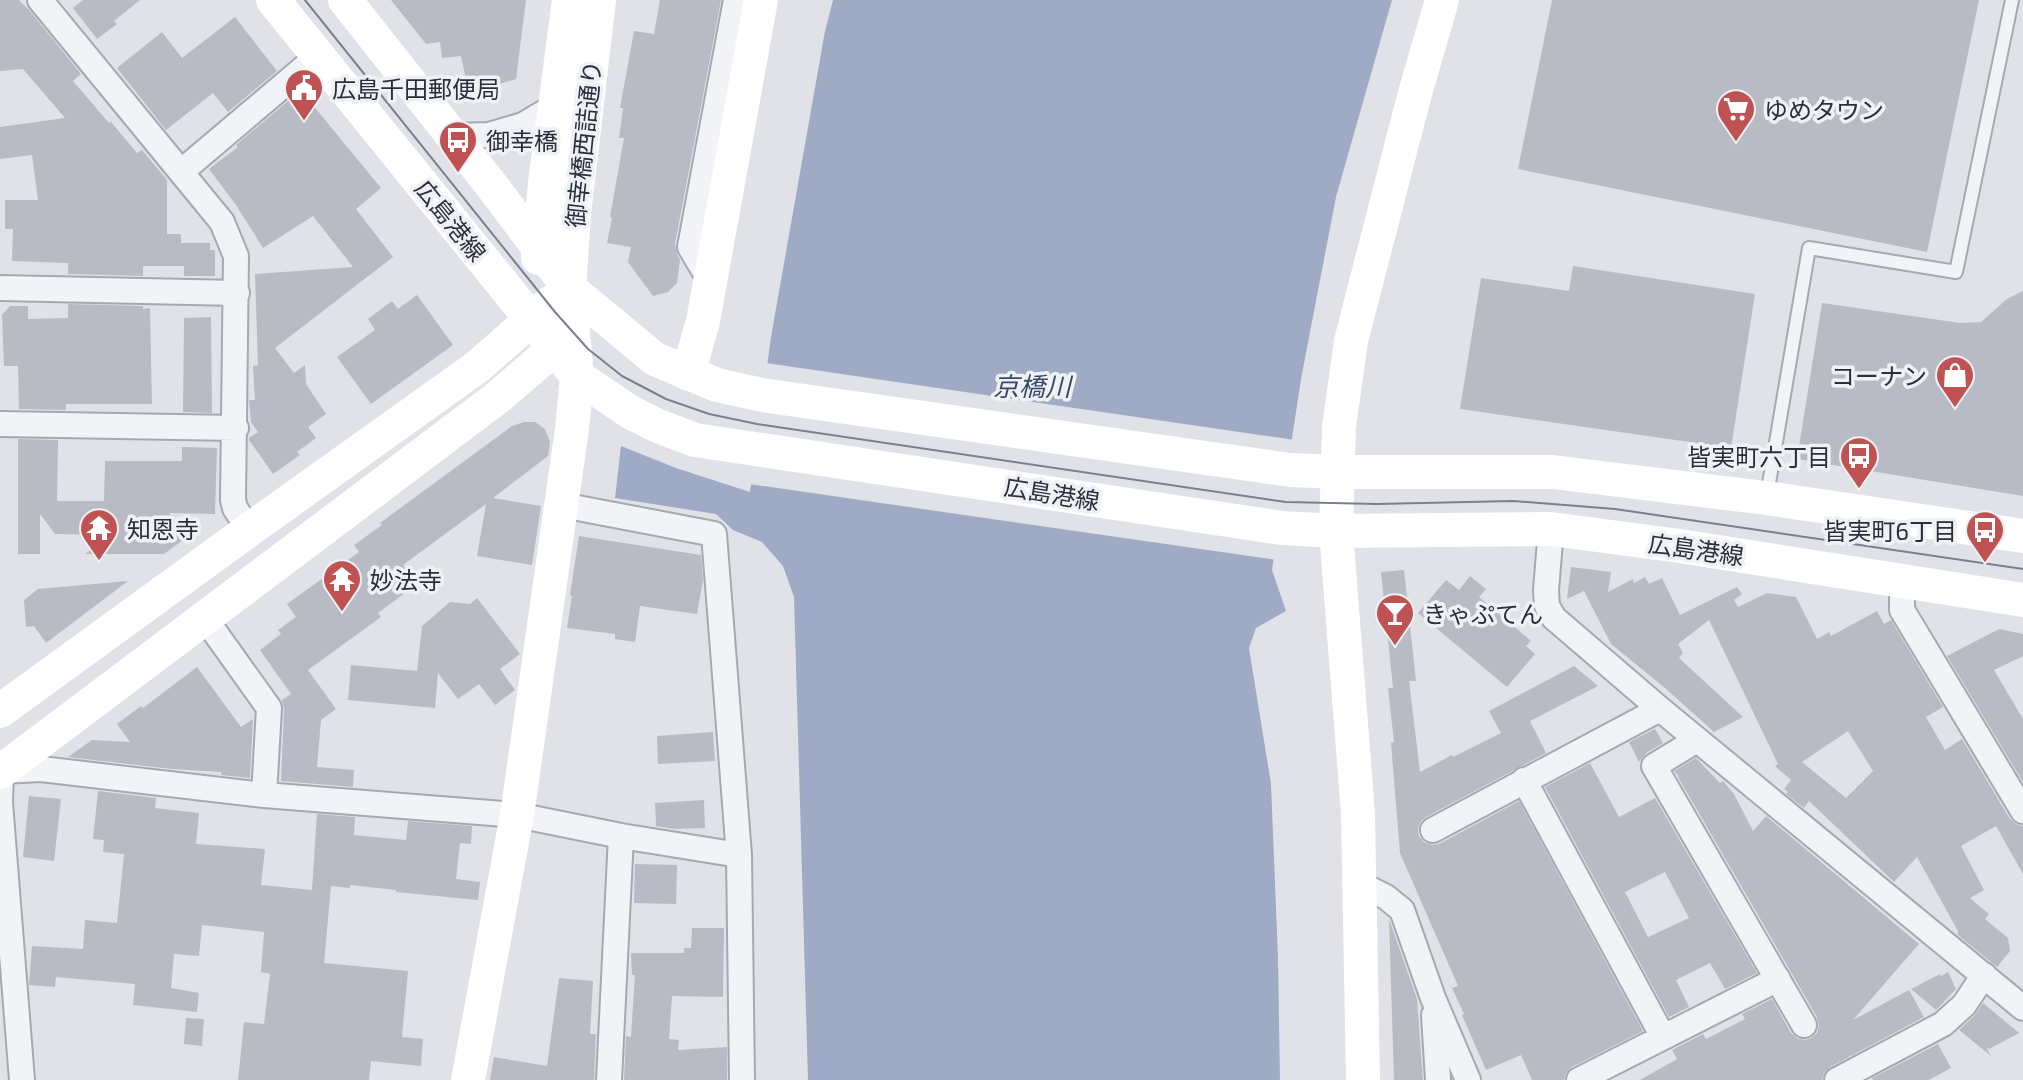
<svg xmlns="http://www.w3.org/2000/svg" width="2023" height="1080" viewBox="0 0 2023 1080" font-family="'Exo 2','Noto Sans JP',sans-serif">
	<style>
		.water { fill: #9fabc4 }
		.pier { fill: #e0e2e7 }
		.building { fill: #b8bbc3; fill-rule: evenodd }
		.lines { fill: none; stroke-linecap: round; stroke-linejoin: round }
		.lane-casing { stroke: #a6a9b1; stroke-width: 16 }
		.street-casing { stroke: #a6a9b1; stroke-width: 28 }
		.lane { stroke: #f2f3f6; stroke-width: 12 }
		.street { stroke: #f2f3f6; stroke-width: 24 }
		.secondary { stroke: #fff; stroke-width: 34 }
		.tram { stroke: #7b808f; stroke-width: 2 }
		.labels { text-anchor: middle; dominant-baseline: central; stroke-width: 7; stroke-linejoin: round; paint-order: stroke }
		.poi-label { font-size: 24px; fill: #2a2f3d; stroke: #eff1f5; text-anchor: start }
		.street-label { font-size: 24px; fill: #2a2f3d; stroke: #eff1f5 }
		.water-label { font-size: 26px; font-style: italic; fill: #39496c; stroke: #eff1f5 }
	</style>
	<rect width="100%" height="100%" fill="#e0e2e7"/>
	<path class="water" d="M833,0h559l-56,197 -35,182 -29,191 14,41 -30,17 -7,20 22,136 7,174 2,122h-472l-14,-483 -11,-31 -21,-24 -29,-12 -17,-16 -101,-16 6,-52 55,22 74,24 21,-155 54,-306z"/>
	<path class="pier" d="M766,363l529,77 -18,120 -528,-76z"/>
	<path class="building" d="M0,0h19l10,10 52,64 -8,7 36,42 2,-1 26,31 5,-3 25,30v54h14v9h29v7h5v26h-31v-10h-41v10l-75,-2v-11l-56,-2 1,-32h-8v-29h33l-6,-45 -32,4v-32l65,-9 -42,-49 -23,2z
		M83,0h57l-26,21 3,3 -20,15 -24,-31z
		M391,0h135l-10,79 -47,14 -8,-37 -19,2 -2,-16 -14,2z
		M660,0h61l-46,244 2,10 3,6 -3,23 -9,9 -15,4 -25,-34 3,-15 -24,-4 5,-25 -2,-1 14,-79h-5l4,-30h-3l14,-77 20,3z
		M1552,0h427l-52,252 -409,-83z
		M235,17l42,54 -49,41 -15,-19 -47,37 -49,-62 45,-36 20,26z
		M294,96l13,2 74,90 -25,21 37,48 -118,91 19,25 11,-8 1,19 20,30 -18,13 8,11 -19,14 3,3 -27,19 -24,-34v-2l9,-6 -7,-10 -2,-22h6l-2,-34 5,-1 -3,-91 98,-7 -40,-51 -50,32 -27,-43 -27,-36 29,-22 -2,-2z
		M1573,266l182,28 -24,154 -271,-39 21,-131 88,13z
		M2023,291v205l-226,-37 25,-156 138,20 21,-1 26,-23z
		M417,295l36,50 -82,59 -34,-47 38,-27 -7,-11 24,-18 6,8z
		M68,304l75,2v3l7,-1 2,96h-86v6l-47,-1 -1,-43h-14l-2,-51 8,-9h18v13l40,-1z
		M211,317l1,96 -29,-1 1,-94z
		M524,422h11l10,7 5,13 -2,14 -55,42 48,8 -9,59 -55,-9 9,-52 -83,61 14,19 -39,29 3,4 -73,53 28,39 -15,11 -4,47 37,3 -1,17 -72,-6 3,-72 -2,-9 9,-6 -31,-44 21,-16 -3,-4 18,-13 -9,-13 72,-52 -5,-7 28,-20 -2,-2 132,-97z
		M18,439l40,1 -1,61h47l1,-40h77v-14l35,1 -2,66 -46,-1 18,24 -23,17h-79l25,-19 -55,-1 -15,-20v40h-22z
		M579,536l122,19 2,25 -6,34 -57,-8 -5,36 -20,-3v-5l-48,-6 5,-32 -2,-1z
		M1571,567l40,5 -3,20 25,-13 1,4 11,-6 4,7 13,-6 18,37 57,-28 5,7 -8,6 4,7 29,-14 29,4 21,42 12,-7 2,4 46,-25 7,13 7,-4 52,87 -17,10 19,33 17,-11 48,80 6,5 7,2v48l-27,-48 -35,20 23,44 -14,8 19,16 -4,5 23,19 2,13 -13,16 -39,-32v-4l-41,-74 -23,25 -85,-81 -5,7 -18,-14 2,-2 -4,-3 7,-9 -16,-14 3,-2 -69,-144 -31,24 5,9 -4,5 64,59 -29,15 -49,-44 -54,-44 -27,-53 -17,8zM1848,731l25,40 -27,27 -44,-36z
		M1404,570l12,111h-7l11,91 32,-17 1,2 48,-24 -12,-22 85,-45 24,20 -68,35 16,32 -120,64 -5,4 -3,8 1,7 5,6 8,3 7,-1 80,-43 124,230 -71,36 -6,6 -2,7h-32l-11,-25 -35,15 -24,-55 2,-1 -12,-26 6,-2 -58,-133 -9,-110 3,-1 -6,-54h5l-12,-116z
		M1470,576l16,13 -7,8 52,44 -5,5 9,8 -28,33 -89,-74 28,-33 13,10z
		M128,581l-82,62 -12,-17 -8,1 -2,-27 14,-11z
		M477,598l43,56 -20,15 15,21 -20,15 -16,-21 -21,15 -20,-26 -3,35 -87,-8 3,-35 66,6 5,-45 28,-24 20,2z
		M1999,629l24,5v22l-29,14 29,49v63l-76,-126z
		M197,667l44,60 12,-8 -3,59 -29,-3v-3l-49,-3 -104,-12 24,-17 38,2 -13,-18 24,-18 2,2z
		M1655,729l8,14 -17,10 -7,9 -10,-20z
		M713,732l2,29 -57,3 -1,-28z
		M1696,758l24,25 3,-2 11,13 19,37 13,-15 153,128 -66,76 56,-30 15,27 -94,50 -6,6 -2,7h-182l37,-21 -5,-9 31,-16 3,5 39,-20 -3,-5 30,-15 19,34 6,5 8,2 6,-2 6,-5 2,-7 -2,-9 -26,-45 -113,-195 1,-1 -5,-5z
		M1590,763l29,54 36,-19 102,175 -32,16 -15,-26 -34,17 13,27 -20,10 -124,-230zM1665,872l24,46 -41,19 -23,-45z
		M98,791l58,7 -1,10 44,5 -3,31 69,5 -4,36 51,5 5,-76 38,3 -1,18 52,5 2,-19 64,5 -1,18 -11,-1 -4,36 24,3 -2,18 -82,-8v-2l-46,-5v3l-19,-2 -7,77 84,8 -6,66 21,2 -2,27 -50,-5 -2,19h-131l6,-58 20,2 6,-50 -9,-2 3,-40 -62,-7 -3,31 -25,-2 -3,34 28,5 -2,19 -64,-7 2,-21 -79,-7 -1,10 -26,-2 3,-39 51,3 2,-29 32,3 7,-69 -21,-2 1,-12 -11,-1z
		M29,796l32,3 -7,62 -31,-4z
		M704,800l1,28 -31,1 -18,-3 -1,-23z
		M635,864l42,1 -1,39 -42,-1z
		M1389,919l28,80 6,81h-29z
		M692,928h32l-1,69 -51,-1 -3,43 10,1 -1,10 49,-3v33h-103l2,-44 5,1 4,-62h-3l-1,-22h53v-5h7z
		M1948,972l8,17 -20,21 -25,-21 29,-15 1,2z
		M559,978l34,3 -3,53h6l-2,46h-104l4,-23 53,9z
		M1983,1003l36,30 -30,16 -3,-2 5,9 -32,-26 15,-14z
		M186,1018l18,1 -2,27 -18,-2z
		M1938,1044l13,24 -22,12h-56l-1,-2z"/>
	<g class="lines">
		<defs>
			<path id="lane" d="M1767,495l42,-247 147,24 56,-272"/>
			<path id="street" d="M40,0l182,222 14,34 -3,244 2,8 14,22
				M452,136l37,-1 34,-10 32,-19
				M182,171l136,-115
				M710,281l-20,-34 46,-247
				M0,288l237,5
				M0,424l236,4
				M562,505l152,29 25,321 3,225
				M1551,529l-5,61 1,16 7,12 106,91 363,299
				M1902,581v29l121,201
				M204,617l65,91 -5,87
				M1697,740l-43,26 150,259
				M1524,780l139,257
				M1433,830l227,-121
				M1358,883l28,14 16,13 31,88 35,82
				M1434,1015l4,65
				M22,1080l-22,-277 1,-32 40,-2 223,26 253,20 104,21 118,19
				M609,1080l12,-244
				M1579,1080l199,-101
				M1837,1080l106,-56 21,-19 20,-30"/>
		</defs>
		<use href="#lane" class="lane-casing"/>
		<use href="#street" class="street-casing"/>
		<use href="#lane" class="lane"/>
		<use href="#street" class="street"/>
		<path class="secondary" d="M273,0l304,376 53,36 28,14 37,14 587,88 54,3 215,-2 129,17 343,54
			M345,0l147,186 77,102 86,71 62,26 45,10 528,75 47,2h216l213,26 257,38
			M538,258l7,-75 24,-183
			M688,374l15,-53 58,-321
			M0,711l249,-181 228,-163 73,-64
			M0,772l497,-374 58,-50 5,-21
			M468,1080l49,-265 55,-386 5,-53 -8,-88 5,-74 25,-214
			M1363,1080l-5,-266 -22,-283 3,-104 12,-86 63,-244 28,-97"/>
		<path class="tram" d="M305,0l250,312 33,37 34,27 44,23 43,15 48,10 529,78 91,2 136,-3 102,8 408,60"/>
	</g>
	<defs>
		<symbol id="civic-pin" viewBox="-11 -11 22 30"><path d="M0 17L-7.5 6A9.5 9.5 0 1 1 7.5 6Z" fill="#bf5253" stroke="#eff1f5"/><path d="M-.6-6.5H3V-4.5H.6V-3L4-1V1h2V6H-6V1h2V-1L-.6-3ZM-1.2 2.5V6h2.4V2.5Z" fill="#fff"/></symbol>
		<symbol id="supermarket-pin" viewBox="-11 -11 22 30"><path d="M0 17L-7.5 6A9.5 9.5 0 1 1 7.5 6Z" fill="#bf5253" stroke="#eff1f5"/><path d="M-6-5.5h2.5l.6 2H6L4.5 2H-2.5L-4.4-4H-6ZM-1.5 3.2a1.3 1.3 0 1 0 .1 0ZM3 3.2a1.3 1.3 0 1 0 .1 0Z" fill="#fff"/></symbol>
		<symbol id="bus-pin" viewBox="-11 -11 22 30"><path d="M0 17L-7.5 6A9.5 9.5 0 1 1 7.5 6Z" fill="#bf5253" stroke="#eff1f5"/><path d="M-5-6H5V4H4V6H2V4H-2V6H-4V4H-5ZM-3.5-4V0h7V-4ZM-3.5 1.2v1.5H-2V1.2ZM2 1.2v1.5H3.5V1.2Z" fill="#fff"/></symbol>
		<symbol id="shop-pin" viewBox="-11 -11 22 30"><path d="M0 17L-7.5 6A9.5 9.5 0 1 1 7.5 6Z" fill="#bf5253" stroke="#eff1f5"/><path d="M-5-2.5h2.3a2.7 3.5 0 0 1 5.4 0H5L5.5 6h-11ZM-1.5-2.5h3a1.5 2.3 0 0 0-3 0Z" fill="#fff"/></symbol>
		<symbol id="temple-pin" viewBox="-11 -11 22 30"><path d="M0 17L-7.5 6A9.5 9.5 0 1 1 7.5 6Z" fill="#bf5253" stroke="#eff1f5"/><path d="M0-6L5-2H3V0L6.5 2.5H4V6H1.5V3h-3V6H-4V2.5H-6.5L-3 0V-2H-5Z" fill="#fff"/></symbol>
		<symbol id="bar-pin" viewBox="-11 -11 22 30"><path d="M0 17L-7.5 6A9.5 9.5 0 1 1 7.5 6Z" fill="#bf5253" stroke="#eff1f5"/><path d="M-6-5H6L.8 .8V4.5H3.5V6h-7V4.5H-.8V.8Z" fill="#fff"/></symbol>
	</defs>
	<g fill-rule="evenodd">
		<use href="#civic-pin" x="282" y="66" width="44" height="60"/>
		<use href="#supermarket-pin" x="1714" y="87" width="44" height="60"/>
		<use href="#bus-pin" x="436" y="118" width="44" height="60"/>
		<use href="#shop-pin" x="1933" y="353" width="44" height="60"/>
		<use href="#bus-pin" x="1837" y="434" width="44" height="60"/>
		<use href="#temple-pin" x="77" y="506" width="44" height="60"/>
		<use href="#bus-pin" x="1963" y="508" width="44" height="60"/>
		<use href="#temple-pin" x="320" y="557" width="44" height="60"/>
		<use href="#bar-pin" x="1373" y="591" width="44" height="60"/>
	</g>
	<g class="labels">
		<g class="poi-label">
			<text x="332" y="88">広島千田郵便局</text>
			<text x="1764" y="109">ゆめタウン</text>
			<text x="486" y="140">御幸橋</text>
			<text x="1927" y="375" text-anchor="end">コーナン</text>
			<text x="1831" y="456" text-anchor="end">皆実町六丁目</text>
			<text x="127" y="528">知恩寺</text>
			<text x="1957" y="530" text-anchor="end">皆実町6丁目</text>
			<text x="370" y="579">妙法寺</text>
			<text x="1423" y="613">きゃぷてん</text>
		</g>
		<g class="street-label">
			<text transform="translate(583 144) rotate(-84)">御幸橋西詰通り</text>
			<text transform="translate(451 220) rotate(51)">広島港線</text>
			<text transform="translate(1052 493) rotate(9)">広島港線</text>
			<text transform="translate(1696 549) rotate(8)">広島港線</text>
		</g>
		<g class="water-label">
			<text x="1032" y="385">京橋川</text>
		</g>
	</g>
</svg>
